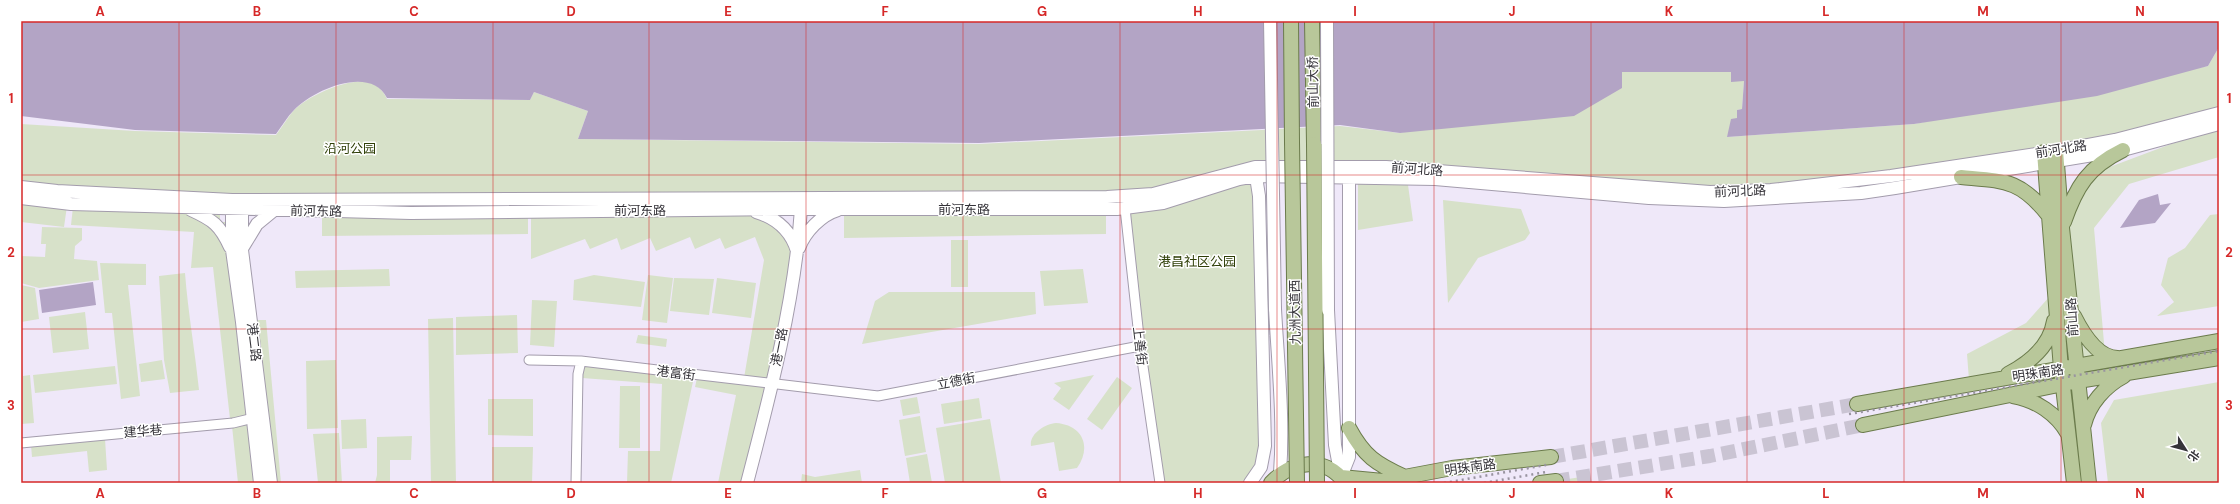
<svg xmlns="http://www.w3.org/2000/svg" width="2240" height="504" viewBox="0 0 2240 504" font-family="'DM Sans','Noto Sans SC',sans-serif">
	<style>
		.green { fill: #d7e1c9 }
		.water { fill: #b3a4c5 }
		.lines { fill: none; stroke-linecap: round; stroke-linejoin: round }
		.primary-tunnel { stroke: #cac4d3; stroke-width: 14; stroke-dasharray: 14 7; stroke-linecap: butt }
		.street-casing { stroke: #a39cac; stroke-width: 11 }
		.secondary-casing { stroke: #a39cac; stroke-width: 14 }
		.primary-casing { stroke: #6b7b4c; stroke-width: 16 }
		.street { stroke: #fff; stroke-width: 9 }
		.secondary { stroke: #fff; stroke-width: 12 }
		.primary { stroke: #b8c79a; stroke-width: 14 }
		.rail { stroke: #9994a0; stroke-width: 2.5; stroke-dasharray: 2 4; stroke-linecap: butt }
		.secondary-bridge-casing { stroke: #a39cac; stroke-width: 14; stroke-linecap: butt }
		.primary-bridge-casing { stroke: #6b7b4c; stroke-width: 16; stroke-linecap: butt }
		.secondary-bridge { stroke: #fff; stroke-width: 12 }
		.primary-bridge { stroke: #b8c79a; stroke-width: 14 }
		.grid { fill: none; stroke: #d62828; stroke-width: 1; stroke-opacity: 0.55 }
		.labels { text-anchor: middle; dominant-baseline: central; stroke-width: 3; stroke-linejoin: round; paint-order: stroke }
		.street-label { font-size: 13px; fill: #353339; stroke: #fff }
		.park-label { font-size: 13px; fill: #2f3f07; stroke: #fff }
		.neatline { fill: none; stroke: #d62828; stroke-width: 1.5 }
		.grid-label { font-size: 13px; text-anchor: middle; font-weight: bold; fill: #d62828 }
	</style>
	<rect width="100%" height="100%" fill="#efe8f9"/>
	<path class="green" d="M2219,47v68l-107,32 -366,43 -491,-13 8,270 -15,36h-86l-37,-275 -713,3 -391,-14v-73l114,7 141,4c6,-8 12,-18 18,-25 14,-14 53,-32 73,-28 10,2 16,8 20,17l143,1 4,-8 54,19 -10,28 401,5 361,-18 60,7 222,-61h109l13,9 -2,28 -5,1v8l-10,19 187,-13 294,-58z
		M2219,129v28l-90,27 -35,44 11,126 -25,8 -11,-134 12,-33 9,-15 17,-12 64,-24z
		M1358,184l50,1 5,36 -55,9z
		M1443,200l78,9 9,24 -5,7 -47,18 -30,45z
		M21,202l46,4 -3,21 -43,-5z
		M73,207l147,4v11h19l20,192 -29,5 -17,-152 -22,1 3,-36 -123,-7z
		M1106,211v23l-262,4v-26z
		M322,212h206v22l-206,2z
		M733,212l32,5 28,26 -22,138 -27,-3 20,-118 -9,-23 -30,12 -5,-11 -25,11 -5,-12 -34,14 -6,-13 -29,12 -4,-12 -27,11 -5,-10 -54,20v-46z
		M2219,214v92l-62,10 17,-14 -13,-17 7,-27 17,-10 25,-33z
		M42,227l40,1v12l-7,6 -1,13 23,2 2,19 -60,8 -18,-5v-27l24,1 1,-13h-5z
		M951,240h17v47h-17z
		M100,263l46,1v21h-18l12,111 -19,3 -9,-86h-7z
		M389,269l1,17 -94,2 -1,-17z
		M1083,269l5,34 -44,3 -4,-35z
		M185,273c3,39 10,78 14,117l-29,3 -6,-33 -5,-84z
		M594,275l51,7 -4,25 -68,-7 1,-20z
		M648,275l25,3 -6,45 -25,-3z
		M674,278l40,1 -5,36 -39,-4z
		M717,278l39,5 -5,35 -39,-5z
		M21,285l14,3 4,31 -18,3z
		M889,292h146l1,22 -174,30 13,-43z
		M2050,296l6,69 -87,15 -2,-26 59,-31z
		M532,300l25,1 -3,46 -24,-2z
		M85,312l4,37 -36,4 -4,-36z
		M517,315l1,38 -62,2v-38z
		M453,318l3,165h-25l-3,-164z
		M253,320h13l15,163h-13z
		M638,335l29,4 -1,8 -30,-4z
		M21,350l2,26 7,-1 4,48 -13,1z
		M162,360l3,19 -24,3 -2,-18z
		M336,360l2,68 -31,1 -1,-68z
		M583,364l111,13 -23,106h-44l1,-32h32l2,-67 -80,-6z
		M115,366l2,18 -82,9 -2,-18z
		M1094,375l-25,35 -16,-11 8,-11 -7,-5z
		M1117,377l15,11 -30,42 -15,-11z
		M697,378l72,8 -24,97h-27l18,-88 -41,-8z
		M2219,382v101h-111l-7,-60 13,-23z
		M620,386h20v62h-21z
		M917,397l3,16 -17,3 -3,-16z
		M979,398l3,20 -38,6 -3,-20z
		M488,399h45v37l-45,-1z
		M920,416l6,36 -21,4 -6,-36z
		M366,419l1,29 -25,1 -1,-29z
		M990,419l11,64h-56l-9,-55z
		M259,422l5,61h-26l-6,-57z
		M1056,423c27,2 36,24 21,45l-18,3 -5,-29 -23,4c-2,-12 14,-22 25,-23z
		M339,433l3,50h-24l-5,-49z
		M412,436l-1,24h-21v23h-15l2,-8v-38z
		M105,439l2,31 -18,2 -2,-21 -55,6 -1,-12z
		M492,447h41l-1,36h-40z
		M927,454l5,29h-22l-4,-25z
		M860,470l2,13h-61l1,-9 13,3z
		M1581,477l1,6h-40z"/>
	<path class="water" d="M21,21h2198v26l-11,19 -111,30 -183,28 -187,13 4,-18 6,-1v-8l5,-1 2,-28 -13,1v-10h-109v16l-48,28 -174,17 -60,-8 -361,18 -401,-4 10,-28 -54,-19 -4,8 -143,-2c-16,-33 -73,-9 -93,12 -7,7 -12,16 -18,24l-141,-4 -114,-14z
		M2158,194l2,11 11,-2 -16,20 -35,5 19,-28z
		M93,282l3,23 -54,8 -3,-23z"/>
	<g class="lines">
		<path class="primary-tunnel" d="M1551,457l306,-53
			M1556,481l154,-25 153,-31"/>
		<defs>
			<path id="street" d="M1125,208l15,138 20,137
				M529,360l52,1
				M21,443l212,-20 25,-6
				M576,483l2,-109 3,-13 297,35 262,-50"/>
			<path id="secondary" d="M21,187l36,4 175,9 875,-3 46,-3 102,-27h131l324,25 61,-2 120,-14 165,-25 59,-11 104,-27
				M21,198l50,6 340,9 374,-4h332l46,-6 76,-24 17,-3 179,3 214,19 75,3 137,-8 34,-5 228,-38 96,-26
				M232,201v49l10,72 18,161
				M242,202v48l29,233
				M191,210c22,10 29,15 39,37
				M756,212c20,6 35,19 41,39
				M243,247l14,-23 17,-14
				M799,248c6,-16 22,-33 39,-38
				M1275,309c3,55 9,110 5,164
				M1328,310l7,135 6,32
				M1341,477l8,-20v-287
				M747,483c23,-88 48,-183 54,-274
				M1250,483l11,-16 4,-21 -6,-250 -4,-26"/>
			<path id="primary" d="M1291,21l1,121
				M1312,21l2,123
				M2056,151l6,77 27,255
				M2044,152l17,217 13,114
				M1961,177c43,4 59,2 88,39
				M2064,222c12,-35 24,-55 59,-72
				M2074,316c8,16 23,42 44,42
				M2008,374c21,-11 42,-28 46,-53
				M2013,396c23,4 44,18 55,38
				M1857,404l362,-63
				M1863,425l215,-44 141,-23
				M2084,425c5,-21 21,-39 40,-49
				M1349,428c15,28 27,36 56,49
				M1341,477l42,4 69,-13 99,-11
				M1271,483c20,-22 55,-28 74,0
				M1540,483l16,-2"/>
		</defs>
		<use href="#street" class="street-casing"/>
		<use href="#secondary" class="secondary-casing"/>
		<use href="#primary" class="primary-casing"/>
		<use href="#street" class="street"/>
		<use href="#secondary" class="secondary"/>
		<use href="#primary" class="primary"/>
		<path class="rail" d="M1849,414l370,-63
			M1444,483l102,-18
			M1484,483l62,-11"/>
		<defs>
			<path id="secondary-bridge" d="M1270,21l5,288
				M1327,21l1,289"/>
			<path id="primary-bridge" d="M1292,142l5,341
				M1314,144l3,339"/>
		</defs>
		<use href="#secondary-bridge" class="secondary-bridge-casing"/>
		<use href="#primary-bridge" class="primary-bridge-casing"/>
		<use href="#secondary-bridge" class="secondary-bridge"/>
		<use href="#primary-bridge" class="primary-bridge"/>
	</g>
	<path class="grid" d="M179,21v462M336,21v462M493,21v462M649,21v462M806,21v462M963,21v462M1120,21v462M1277,21v462M1434,21v462M1591,21v462M1747,21v462M1904,21v462M2061,21v462M21,175h2198M21,329h2198"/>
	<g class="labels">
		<g class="street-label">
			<text transform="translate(1313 82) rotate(-91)">前山大桥</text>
			<text transform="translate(2061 149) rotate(-9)">前河北路</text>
			<text transform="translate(1417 169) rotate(4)">前河北路</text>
			<text transform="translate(1740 191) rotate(-2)">前河北路</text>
			<text x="964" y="209">前河东路</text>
			<text x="640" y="210">前河东路</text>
			<text transform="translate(316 211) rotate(1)">前河东路</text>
			<text transform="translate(1295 312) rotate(-91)">九洲大道西</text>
			<text transform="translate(2072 317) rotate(-94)">前山路</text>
			<text transform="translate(254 342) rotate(83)">港二路</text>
			<text transform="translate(1140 346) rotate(83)">上善街</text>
			<text transform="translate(779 347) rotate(-79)">港一路</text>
			<text transform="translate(676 373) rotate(7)">港富街</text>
			<text transform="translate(2038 373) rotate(-9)">明珠南路</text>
			<text transform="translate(956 381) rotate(-11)">立德街</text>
			<text transform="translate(143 431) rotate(-5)">建华巷</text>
			<text transform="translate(1470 467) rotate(-8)">明珠南路</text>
		</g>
		<g class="park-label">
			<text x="350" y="148">沿河公园</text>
			<text x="1197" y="261">港昌社区公园</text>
		</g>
	</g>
	<rect width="2240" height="504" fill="none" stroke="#ffffff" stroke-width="44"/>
	<g transform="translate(2186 450) rotate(126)" stroke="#ffffff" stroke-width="3" paint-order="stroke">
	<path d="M0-3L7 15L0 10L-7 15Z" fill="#353339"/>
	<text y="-6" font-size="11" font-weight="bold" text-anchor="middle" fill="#353339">北</text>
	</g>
	<rect x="22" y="22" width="2196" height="460" class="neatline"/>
	<g class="grid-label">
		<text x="100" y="16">A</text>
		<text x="257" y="16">B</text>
		<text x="414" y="16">C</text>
		<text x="571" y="16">D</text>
		<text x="728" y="16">E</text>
		<text x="885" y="16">F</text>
		<text x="1042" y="16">G</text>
		<text x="1198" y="16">H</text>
		<text x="1355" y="16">I</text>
		<text x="1512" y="16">J</text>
		<text x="1669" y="16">K</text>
		<text x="1826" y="16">L</text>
		<text x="1983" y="16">M</text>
		<text x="2140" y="16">N</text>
		<text x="11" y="103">1</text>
		<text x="2229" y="103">1</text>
		<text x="11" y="257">2</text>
		<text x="2229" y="257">2</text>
		<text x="11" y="410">3</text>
		<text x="2229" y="410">3</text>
		<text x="100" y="498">A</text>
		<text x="257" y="498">B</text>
		<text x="414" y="498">C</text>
		<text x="571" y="498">D</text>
		<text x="728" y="498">E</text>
		<text x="885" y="498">F</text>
		<text x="1042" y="498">G</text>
		<text x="1198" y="498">H</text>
		<text x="1355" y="498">I</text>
		<text x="1512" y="498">J</text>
		<text x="1669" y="498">K</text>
		<text x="1826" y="498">L</text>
		<text x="1983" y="498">M</text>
		<text x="2140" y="498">N</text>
	</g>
</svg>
